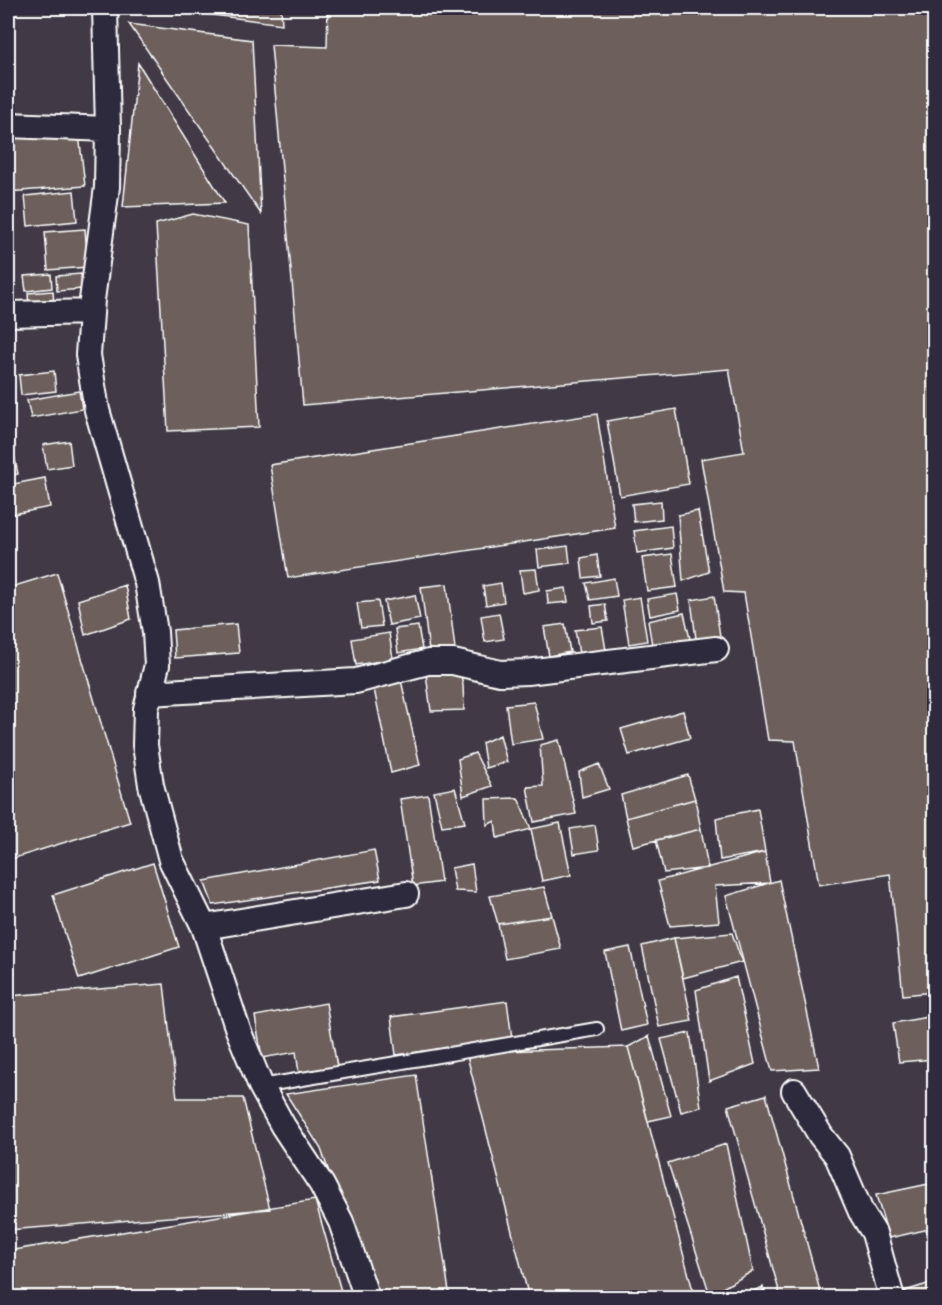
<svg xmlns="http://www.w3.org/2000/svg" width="942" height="1305" viewBox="0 0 942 1305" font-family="'Patrick Hand',sans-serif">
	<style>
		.building { fill: #6c5f5b; stroke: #fff; stroke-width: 1.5 }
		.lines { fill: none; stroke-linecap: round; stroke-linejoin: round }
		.service-casing { stroke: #fff; stroke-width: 16 }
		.minor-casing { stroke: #fff; stroke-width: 28 }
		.service { stroke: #2f2a3d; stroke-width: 12 }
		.minor { stroke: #2f2a3d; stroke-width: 24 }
	</style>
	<rect width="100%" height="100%" fill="#413a46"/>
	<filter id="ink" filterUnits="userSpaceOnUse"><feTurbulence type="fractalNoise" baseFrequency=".0167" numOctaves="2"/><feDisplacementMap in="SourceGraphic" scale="12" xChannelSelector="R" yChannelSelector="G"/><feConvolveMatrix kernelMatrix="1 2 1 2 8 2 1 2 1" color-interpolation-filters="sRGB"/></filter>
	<g filter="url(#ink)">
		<path class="building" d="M159,8h122l1,16z
			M328,8h606v984l-31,3 -13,-121 -71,11 -24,-144 -27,-1 -24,-147 -20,-1 -23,-133 43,-7 -15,-83 -426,36 -32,-360 56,2z
			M129,24l123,16 9,174z
			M138,63l87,140 -102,4z
			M8,130l71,4 6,52 -77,6z
			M9,191l4,41 -5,1v-41z
			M74,191l3,30 -49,5 -3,-30z
			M193,214l56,11 10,202 -91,4 -12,-207z
			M85,229l3,38 -40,3 -3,-38z
			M51,274l1,14 -26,3 -2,-15z
			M81,274l1,15 -25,2 -1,-15z
			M53,291l1,15 -25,2 -1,-15z
			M54,371l2,20 -35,4 -2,-20z
			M79,391l3,18 -51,9 -4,-18z
			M676,409l13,75 -69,12 -13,-75z
			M597,414l18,114 -327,50 -18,-113z
			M69,441l3,24 -25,4 -4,-24z
			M12,445l6,29 -10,2v-30z
			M45,478l5,29 -42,8v-30z
			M661,501l1,18 -28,3 -2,-18z
			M698,511l11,61 -26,9 -5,-66z
			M671,526l2,22 -36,5 -3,-22z
			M568,546l2,17 -31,4 -2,-17z
			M672,554l5,33 -30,4 -5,-33z
			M597,555l3,21 -17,2 -2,-20z
			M536,569l3,21 -16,3 -3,-23z
			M57,573l73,249 -122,38v-272z
			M614,578l3,18 -27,4 -4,-17z
			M501,583l3,19 -18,3 -3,-19z
			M447,584l8,65 -26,2 -8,-64z
			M125,585l6,34 -46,16 -7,-35z
			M566,588l2,14 -20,2 -1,-13z
			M677,594l3,16 -30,6 -3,-17z
			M415,595l5,24 -31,6 -5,-24z
			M714,596l6,40 -24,3 -5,-39z
			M640,597l7,44 -18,3 -7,-44z
			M378,601l4,25 -21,2 -4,-25z
			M605,604l3,17 -15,2 -2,-17z
			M499,613l5,26 -19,3 -4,-26z
			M684,613l7,30 -38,8 -5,-30z
			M236,624l3,29 -64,5 -2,-28z
			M565,624l5,28 -21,4 -5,-29z
			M418,626l4,23 -24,4 -3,-24z
			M602,627l4,23 -27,4 -4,-24z
			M389,633l4,26 -37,6 -4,-26z
			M460,670l3,15 1,25 -33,1 -5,-37z
			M401,680l19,85 -29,8 -18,-89z
			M534,702l9,37 -32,5 -5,-39z
			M683,711l7,27 -61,17 -8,-26z
			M500,735l7,27 -21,6 -4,-25z
			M559,740l17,74 -42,8 -7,-35 16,-1 -3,-41z
			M475,753l17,33 -29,10 -5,-37z
			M599,764l10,25 -27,8 -3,-25z
			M688,775l7,24 -69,19 -5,-23z
			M455,788l10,35 -23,3 -8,-34z
			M428,795l13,87 -28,4 -13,-87z
			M518,798l13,31 -34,9 -2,-17 -8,4 -1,-26z
			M695,799l6,30 -68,17 -7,-28z
			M758,809l7,43 -45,8 -4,-42z
			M560,823l11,52 -29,6 -11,-52z
			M595,825l4,25 -25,4 -4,-25z
			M701,829l7,39 -44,5 -8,-33z
			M374,850l6,30 -167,25 -9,-24z
			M765,852l5,31 -55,3 4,36 -49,4 -12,-45z
			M153,863l26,84 -100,32 -26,-84z
			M472,864l4,28 -21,-1 -4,-23z
			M779,880l40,188 -47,3 -46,-175z
			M544,887l8,29 -54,8 -8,-28z
			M552,916l9,33 -56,10 -7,-35z
			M732,933l10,29 -59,16 -9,-40z
			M674,938l18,83 -33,6 -17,-81z
			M630,947l17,78 -26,6 -16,-79z
			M736,977l19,87 -46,17 -13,-91z
			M164,984l13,114h66l27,111 -262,21v-234z
			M507,1001l5,38 -116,16 -5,-38z
			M326,1003l11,64 -38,6 -3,-21 -34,6 -7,-42z
			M934,1016v43l-35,3 -6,-39z
			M690,1033l11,74 -20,5 -20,-73z
			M649,1036l22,80 -23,5 -20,-74z
			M628,1047l67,251h-166l-63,-246z
			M416,1075l34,223h-77l-52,-149 -35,-55z
			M766,1095l56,203h-41l-53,-192z
			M726,1144l27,127 -43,24 -42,-132z
			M929,1184l5,26v18l-45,10 -13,-43z
			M315,1200l28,98h-331l-4,-30v-17z
			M934,1282v16h-26l-3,-7z
			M763,1287l2,11h-29z"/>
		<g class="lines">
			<defs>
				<path id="service" d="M261,1086l336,-57"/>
				<path id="minor" d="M105,8l3,121 -1,58 -15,113 -4,55 9,55 50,173 8,49 2,33 -11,44 -1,36 6,40 20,75 33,67 34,103 23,56 22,40 39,59 19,37 26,76
					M8,125l100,4
					M8,314l83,-2
					M149,693l207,-12 72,-19h25l47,11 27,-1 189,-23
					M204,927l202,-33
					M794,1091l27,45 16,20 24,56 13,21 18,65"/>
			</defs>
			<use href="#service" class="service-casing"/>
			<use href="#minor" class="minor-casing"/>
			<use href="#service" class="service"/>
			<use href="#minor" class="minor"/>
		</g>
	</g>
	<rect width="942" height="1305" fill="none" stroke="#2f2a3d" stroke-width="30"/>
	<rect x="15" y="15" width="912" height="1275" fill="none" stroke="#fff" stroke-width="2" filter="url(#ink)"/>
</svg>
